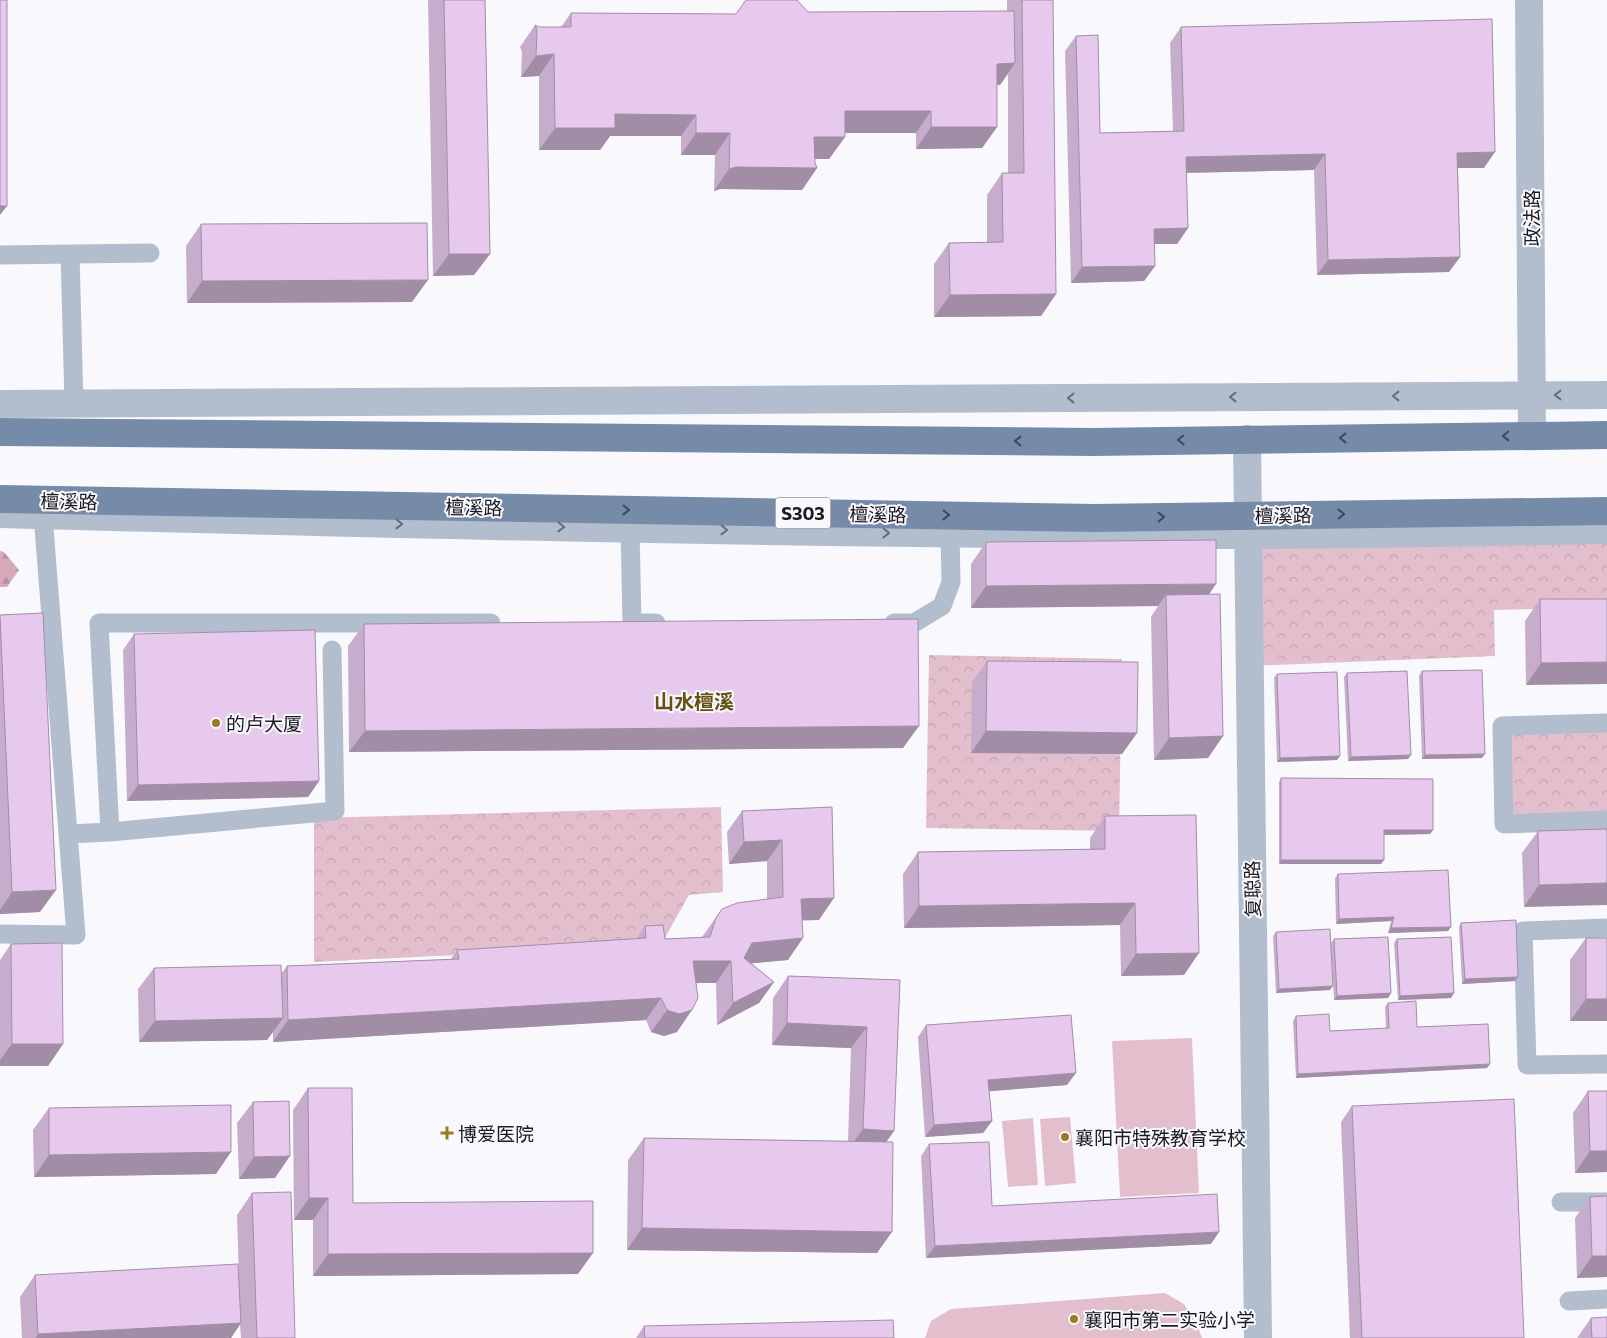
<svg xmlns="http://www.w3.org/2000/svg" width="1607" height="1338" viewBox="0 0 1607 1338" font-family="Commissioner,'Noto Sans SC',sans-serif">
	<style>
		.forest { fill: url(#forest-firs) }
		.park { fill: url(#park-crowns) }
		.garden { fill: #e3bfcd }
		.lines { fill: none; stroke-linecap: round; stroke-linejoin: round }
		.service { stroke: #b2bece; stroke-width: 19 }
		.minor { stroke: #b2bece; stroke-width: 28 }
		.tertiary { stroke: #b2bece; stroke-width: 28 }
		.primary { stroke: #768ba8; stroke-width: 28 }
		.wall { fill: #c7adcc }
		.shaded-wall { fill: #a28da6 }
		.building { fill: #e7c9ed; stroke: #a28da6 }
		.oneway { stroke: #666c78 }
		.oneway2 { stroke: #3f4757 }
		.poi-dot { fill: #9a7b25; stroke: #f9f9fd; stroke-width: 2 }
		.labels { text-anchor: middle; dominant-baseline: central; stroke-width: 4; stroke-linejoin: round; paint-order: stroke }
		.shield { fill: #f9f9fd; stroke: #5e5d63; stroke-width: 1 }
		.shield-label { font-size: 18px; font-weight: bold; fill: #1b1a21 }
		.street-label { font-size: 19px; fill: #1b1a21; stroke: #f9f9fd }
		.poi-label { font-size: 19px; fill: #1b1a21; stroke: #f9f9fd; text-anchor: start }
		.neighbourhood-label { font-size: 20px; font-weight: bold; fill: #655014; stroke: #f9f9fd }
	</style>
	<defs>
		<pattern id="forest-firs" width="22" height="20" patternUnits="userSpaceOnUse" patternTransform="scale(1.25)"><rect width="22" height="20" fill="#d6a9bb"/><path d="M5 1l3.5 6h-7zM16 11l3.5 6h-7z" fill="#b791a0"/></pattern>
		<pattern id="park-crowns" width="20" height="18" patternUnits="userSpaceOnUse" patternTransform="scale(1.25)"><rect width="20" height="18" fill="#e3bfcd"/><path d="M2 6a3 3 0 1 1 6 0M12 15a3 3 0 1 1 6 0" fill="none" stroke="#c2a4b0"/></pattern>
	</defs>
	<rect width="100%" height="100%" fill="#f9f9fd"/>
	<path class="forest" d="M0,551l4,1 15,18 -12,17h-7z"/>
	<path class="park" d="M1607,530v77l-113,3 1,46 -246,10 -2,-131z
		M929,655l193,4 -3,172 -193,-3z
		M1607,723v97l-103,4 -2,-98z
		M721,807l2,85 -34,3 -28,50 -347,17v-144z"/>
	<path class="garden" d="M1192,1038l7,155 -79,4 -8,-156z
		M1070,1117l6,66 -31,3 -5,-67z
		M1033,1118l5,67 -30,2 -6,-66z
		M1165,1293l19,11 14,23 4,11h-277l6,-17 20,-12z"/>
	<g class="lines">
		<path class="service" d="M70,254l4,149
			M0,255l150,-2
			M630,528l2,95h24
			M894,623h20l28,-17 9,-24 -1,-49
			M1607,723l-105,3 2,98 103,-4
			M110,832l225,-21 -3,-161
			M68,834l42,-2 -11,-209h392
			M1607,928l-84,3 4,134 80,-1
			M0,934l76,1 -33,-420
			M1561,1202h46
			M1569,1301l38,-2"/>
		<path class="minor" d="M1529,0l3,436
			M1247,439l11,899"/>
		<path class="tertiary" d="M0,404l1607,-9
			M0,514c414,11 829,21 1244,21 121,0 242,-3 363,-5"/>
		<path class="primary" d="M0,432l1094,10 513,-7
			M0,499l1095,19 512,-7"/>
	</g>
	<path class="wall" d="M428,0h57l5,254 -16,21 -41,1z
		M1007,0h46l3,294 -15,22 -107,1v-53l15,-21 38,-1v-47l15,-22h6v-99l-8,11h-3v42l-15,21 -66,1v-16h-71v4l-16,22h-14v4l2,5 -15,22 -82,-1 -6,2 1,-36h-34v-19h-71l-10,14h-61v-74l-18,1 1,-25 -2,-5 15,-22 4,2h22l10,-14 165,1 271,-3z
		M1181,27l303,141h-26l2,89 -11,15 -132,3 -3,-105 -128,3 2,55 -11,16h-23l1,22 -11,15 -73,2 -6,-232 11,-15 24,97 73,-2 -3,-88z
		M201,224l211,78 -225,1 -1,-57z
		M986,542l223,53 14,141 -15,22 -54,2 -3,-143 7,-11 -187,2v-44z
		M1540,599h67l-81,86 -1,-64z
		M0,615l40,297 -40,2z
		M364,624l539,124 -554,4 -1,-106z
		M134,634l185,147 -11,16 -181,4 -4,-151z
		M987,661l150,72 -15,21 -151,-1 1,-71z
		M1422,671l60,87 -60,1 -3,-83z
		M1347,673l61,86 -60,2 -4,-84z
		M1277,674l63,82 -3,4 -60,2 -3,-84z
		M1281,778l152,52 -3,4 -46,1 -3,29h-102v-82z
		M832,807l-13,113h-17l-14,40 -37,3 23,19 -15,21 -42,22 -1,-42h-20l-19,49 -13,4 -13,-4 -5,-12 -373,22v-10l-6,8 -128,2 -1,-53 16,-21 127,6 6,-8 164,-7 6,-9 179,-11 9,-13 20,13 37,-2 20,-28 45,-10v-38l-38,3 -2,-32 15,-21z
		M1105,816l79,159 -63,1 -1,-51 -216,3 -1,-54 15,-22 172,-3v-11z
		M1607,829l-83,78 -2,-54 16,-22z
		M1338,874l113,53 -3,4 -60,2 3,-12 -55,3 -1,-46z
		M1461,923l54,58 -53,3 -3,-57z
		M1276,932l54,58 -54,3 -3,-57z
		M1586,938h21v83h-37v-61z
		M1334,939l57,54 -3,5 -54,2 -3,-57z
		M1397,939l57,54 -3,5 -53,2 -4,-57z
		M11,944l52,100 -15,22h-48v-106z
		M788,976l112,4 -6,151 -8,11 -9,111 -250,-3 1,-90 16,-22 204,3 3,-93 -79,-3 1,-47z
		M1388,1003l29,24 70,41 -191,10 -3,-57 3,-5 34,15 56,-3 -1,-21z
		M926,1025l141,60 -78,6 3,30 -9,12 -58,4 -7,-100z
		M308,1088l45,115 225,71 -265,2v-56h-19l-1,-110z
		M1588,1091h19v81l-32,1 -2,-60z
		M253,1102l22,76 -36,1 -2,-56z
		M1352,1106l172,232h-174l-9,-216z
		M49,1108l167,66 -182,3 -1,-47z
		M929,1144l63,62 219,38 -285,14 -5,-102z
		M252,1193l43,145h-54l-1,-14 -9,14h-209l-2,-41 15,-22 204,2 -2,-62z
		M1590,1197l17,80 -30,1 -2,-60z
		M1591,1318l16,20h-30z
		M644,1326l250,12h-258z"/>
	<path class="shaded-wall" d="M554,54l-15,22 -18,1 15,-21z
		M1015,63l-15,22h-19l16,-21z
		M845,111h86l-15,22h-87z
		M615,114l81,1 -15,21h-71l-10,14h-61l16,-22z
		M931,127h66l-15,21 -66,1z
		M696,133h34l-15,22h-34z
		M814,137h31l-16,22h-30z
		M1495,152l-11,16h-38l11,-15z
		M1325,154l-11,16 -139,3 11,-16z
		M736,167l81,1 -15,22 -82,-1 -6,2 15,-22z
		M0,206h7l-7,9z
		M1188,228l-11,16h-34l11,-15z
		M449,254h41l-16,21 -41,1z
		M1460,257l-11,15 -132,3 11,-15z
		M1155,266l-11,15 -73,2 11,-16z
		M428,280l-16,22 -225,1 15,-22z
		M1056,294l-15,22 -107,1 16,-22z
		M1216,584l-15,22 -35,-11 -8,11 -187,2 15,-22z
		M1607,662v22l-81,1 15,-22z
		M919,726l-16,22 -554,4 16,-21z
		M986,731l151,2 -15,21 -151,-1z
		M1223,736l-15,22 -54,2 15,-22z
		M1485,754l-3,4 -60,1 3,-4z
		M1411,755l-3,4 -60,2 3,-4z
		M1340,756l-3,4 -60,2 3,-4z
		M319,781l-11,16 -181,4 11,-16z
		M1384,830h49l-3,4 -49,1z
		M782,840l-15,21 -38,3 15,-22z
		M1281,860h103l-3,4h-102z
		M1607,883v22l-83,2 15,-22z
		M56,890l-16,22 -40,2v-4l12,-18z
		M834,898l-15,22 -33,1 15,-22z
		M1135,903l-15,22 -216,3 15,-22z
		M1394,917l-3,4 -55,3 3,-5z
		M1451,927l-3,4 -60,2 3,-5z
		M803,938l-15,22 -52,5 16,-22z
		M1199,953l-15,22 -63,1 15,-22z
		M693,961h38l-15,22h-38z
		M1518,977l-3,4 -53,3 3,-5z
		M774,982l-15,21 -42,22 16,-22z
		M1333,986l-3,4 -54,3 3,-4z
		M1391,993l-3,5 -54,2 3,-4z
		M1454,993l-3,5 -53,2 2,-4z
		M661,998l-15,22 -373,22 15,-22z
		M1586,999h21v22h-37z
		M667,1010h25l-15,22 -13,4 -13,-4z
		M283,1018l-16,22 -128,2 16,-21z
		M787,1023l80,4 -16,21 -79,-3z
		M12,1044h51l-15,22h-48v-6z
		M1490,1064l-3,4 -191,10 2,-4z
		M1076,1073l-9,12 -87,7 8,-12z
		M992,1121l-9,12 -58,4 9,-12z
		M863,1129l31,2 -15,21 -32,-1z
		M1590,1151h17v21l-32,1z
		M231,1152l-15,22 -182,3 15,-22z
		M290,1156l-15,22 -36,1 15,-22z
		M309,1198h19l-15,22h-19z
		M642,1228l250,4 -15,21 -250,-3z
		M1219,1232l-8,12 -285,14 9,-12z
		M593,1253l-15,21 -265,2 15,-22z
		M1592,1256h15v21l-30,1z
		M241,1323l-10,15h-195l2,-4z"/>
	<path class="building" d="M0,0h7v206h-7z
		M444,0h41l5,254h-41z
		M746,0h51l11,12 206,-1 1,52 -18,1v63h-66v-16h-86v26h-31l1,26 2,5 -81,-1 -7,2 1,-36h-34v-18l-81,-1v14h-60l-1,-74 -18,2 1,-26 -2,-5 4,2h32v-14l165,1z
		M1022,0h31l3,294 -106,1 -1,-52 54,-1 -1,-69h22z
		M1492,19l3,133 -38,1 3,104 -132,3 -3,-106 -139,3 2,71 -34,1 1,37 -73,1 -6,-231 22,-1 2,98 84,-2 -3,-104z
		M427,223l1,57 -226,1 -1,-57z
		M1216,540v44l-230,2v-44z
		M1220,594l3,142 -54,2 -3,-143z
		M1540,599h67v63l-66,1z
		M43,613l13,277 -44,2 -12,-277z
		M918,619l1,107 -554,5 -1,-107z
		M315,630l4,151 -181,4 -4,-151z
		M987,661l151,1 -1,71 -151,-2z
		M1482,670l3,84 -60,1 -3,-84z
		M1407,671l4,84 -60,2 -4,-84z
		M1337,672l3,84 -60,2 -3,-84z
		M1281,778l152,1v51h-49v30h-103z
		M832,807l2,91 -33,1 2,39 -51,5 -8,15 30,24 -41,21 -2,-42h-38l5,37 -6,12 -13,4 -12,-4 -6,-12 -373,22 -1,-54 172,-7 -2,-9 189,-12 -1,-12 18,-1 2,14 45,-2 6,-19 6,-9 15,-6 46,-6 -1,-57 -38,2 -2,-31z
		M1196,815l3,138 -63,1 -1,-51 -216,3 -1,-54 187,-3v-33z
		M1607,829v54l-68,2 -1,-54z
		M1448,870l3,57 -60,1 3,-11 -55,2 -1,-45z
		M1516,920l2,57 -53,2 -4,-56z
		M1330,929l3,57 -54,3 -3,-57z
		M1388,937l3,56 -54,3 -3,-57z
		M1451,937l3,56 -54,3 -3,-57z
		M1586,938h21v61h-21z
		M62,943l1,101h-51l-1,-100z
		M281,965l2,53 -128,3 -1,-53z
		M788,976l112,4 -6,151 -31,-2 4,-102 -80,-4z
		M1416,1001l1,26 71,-3 2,40 -192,10 -2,-58 33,-2 1,17 59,-3 -1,-25z
		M1071,1015l5,58 -88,7 4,41 -58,4 -8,-100z
		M308,1088h44l1,115 240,-2v52l-265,1v-56h-19z
		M1588,1091h19v60h-17z
		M1514,1099l10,239h-162l-10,-232z
		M289,1101l1,55 -36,1 -1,-55z
		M231,1105v47l-182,3v-47z
		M644,1138l249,4 -1,90 -250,-4z
		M989,1142l3,64 225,-12 2,38 -284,14 -6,-102z
		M291,1192l4,146h-38l-5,-145z
		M1607,1196v60h-15l-2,-59z
		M238,1264l3,59 -203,11 -3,-59z
		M1607,1317v21h-15l-1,-20z
		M893,1320l1,18h-249l-1,-12z"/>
	<defs><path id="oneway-chevron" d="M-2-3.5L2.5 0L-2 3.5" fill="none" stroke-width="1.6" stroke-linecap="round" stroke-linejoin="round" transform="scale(1.25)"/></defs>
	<g class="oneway">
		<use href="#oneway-chevron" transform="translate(1558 395) rotate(180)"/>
		<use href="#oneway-chevron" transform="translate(1396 396) rotate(180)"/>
		<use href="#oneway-chevron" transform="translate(1233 397) rotate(180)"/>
		<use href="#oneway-chevron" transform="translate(1071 398) rotate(180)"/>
		<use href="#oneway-chevron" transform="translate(399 524) rotate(1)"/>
		<use href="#oneway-chevron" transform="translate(561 527) rotate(1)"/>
		<use href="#oneway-chevron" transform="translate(724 530) rotate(1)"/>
		<use href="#oneway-chevron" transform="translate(886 533) rotate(1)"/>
	</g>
	<g class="oneway2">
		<use href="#oneway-chevron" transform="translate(1506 436) rotate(179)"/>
		<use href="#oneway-chevron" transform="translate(1343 438) rotate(179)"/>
		<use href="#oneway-chevron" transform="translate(1181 440) rotate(179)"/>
		<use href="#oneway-chevron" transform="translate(1018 441) rotate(-179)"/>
		<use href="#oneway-chevron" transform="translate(626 510) rotate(1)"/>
		<use href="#oneway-chevron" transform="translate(1341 514) rotate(-1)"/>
		<use href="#oneway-chevron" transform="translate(946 515) rotate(1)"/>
		<use href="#oneway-chevron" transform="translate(1161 517) rotate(-1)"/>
	</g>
	<g class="poi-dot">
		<circle cx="216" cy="723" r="5"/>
		<path d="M444.5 1125.5h5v5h5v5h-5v5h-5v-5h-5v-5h5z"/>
		<circle cx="1065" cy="1137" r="5"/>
		<circle cx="1074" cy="1319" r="5"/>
	</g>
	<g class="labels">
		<rect class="shield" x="775.5" y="497.5" width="55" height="31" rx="4"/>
		<g class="shield-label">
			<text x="803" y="513">S303</text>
		</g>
		<g class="street-label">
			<text transform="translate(1531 218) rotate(-90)">政法路</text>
			<text transform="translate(69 501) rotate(1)">檀溪路</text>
			<text transform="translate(474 507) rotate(1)">檀溪路</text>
			<text transform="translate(878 514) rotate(1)">檀溪路</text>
			<text transform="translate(1283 515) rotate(-1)">檀溪路</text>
			<text transform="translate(1252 889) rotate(-91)">复聪路</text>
		</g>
		<g class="poi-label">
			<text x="226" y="723">的卢大厦</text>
			<text x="458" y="1133">博爱医院</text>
			<text x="1075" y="1137">襄阳市特殊教育学校</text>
			<text x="1084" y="1319">襄阳市第二实验小学</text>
		</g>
		<g class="neighbourhood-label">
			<text x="694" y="701">山水檀溪</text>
		</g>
	</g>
</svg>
